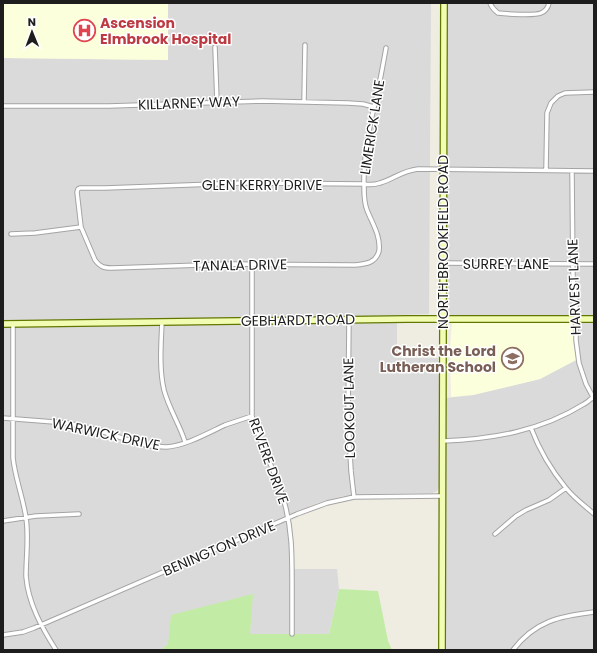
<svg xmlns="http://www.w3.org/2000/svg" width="597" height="653" viewBox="0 0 597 653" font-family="Poppins,sans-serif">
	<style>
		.residential { fill: #dbdada }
		.education { fill: #fcffdb }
		.grass { fill: #c2eca5 }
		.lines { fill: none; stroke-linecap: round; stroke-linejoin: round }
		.street-casing { stroke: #a4a4a4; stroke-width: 5.5 }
		.secondary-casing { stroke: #617800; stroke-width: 8 }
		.street { stroke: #fff; stroke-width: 3.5 }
		.secondary { stroke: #f3fcb3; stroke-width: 5.5 }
		.labels { text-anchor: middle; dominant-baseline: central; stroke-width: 3; stroke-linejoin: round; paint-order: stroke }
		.health-label { font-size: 14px; font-weight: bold; fill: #be3a42; stroke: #fff; text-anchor: start }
		.street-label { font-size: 14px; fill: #1d1d1d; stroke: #fff }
		.education-label { font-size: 14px; font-weight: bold; fill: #785e54; stroke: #fff; text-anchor: end }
	</style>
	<rect width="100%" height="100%" fill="#efece2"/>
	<path class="residential" d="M168,3h263l-2,311 -32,1v43h41l2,41v85l-1,4 -2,3 -4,2 -63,1 -27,2 -25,7 -32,13 4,26v27h47l2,20 -10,45h-79l2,-40 -84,50 -7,6h-158v-592l164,2z
		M447,3h147v647h-149l1,-252 27,-3 67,-16 40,-21 -2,-16 1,-26 -129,-1 -3,-4z"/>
	<path class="education" d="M3,3h165v57l-165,-2z
		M488,321h80l4,2 1,8v11l3,18 -36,19 -67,16 -22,2 -1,-48 2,-27z"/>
	<path class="grass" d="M339,589l39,2 10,50 4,9h-231l7,-6 3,-29 82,-21 -3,40h79z"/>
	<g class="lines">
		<defs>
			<path id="street" d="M490,3c2,5 4,7 8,10 8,1 36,3 43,0 5,-2 7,-5 8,-10
				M215,47l2,55
				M386,48c-3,17 -6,34 -10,51 -7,28 -13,58 -12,87 0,8 0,17 3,24 5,13 14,26 12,41 -3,12 -13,13 -24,14l-124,-1 -119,4c-8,0 -12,-1 -17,-8l-14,-33 -4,-35 1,-3 2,-1h25l138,-5 121,1c5,1 10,1 16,-1 14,-4 21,-12 38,-14l176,2
				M304,102l1,-57
				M3,106h106l153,-5 86,2 15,1 11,3
				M546,170l1,-57 4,-10 7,-7 7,-3 29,-1
				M572,171l1,107 3,24v38l3,23 7,21 8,15
				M11,234l24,-1 46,-6
				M443,263l151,1
				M252,264v152c8,30 24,55 32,85 8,28 8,52 8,81 0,18 0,35 0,52
				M349,320l-1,95 3,56 3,26
				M162,322c-1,22 -3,47 2,68 5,19 16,35 21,52
				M13,324v134c2,20 10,39 13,60 3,19 0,39 0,58 2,27 16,52 30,74
				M3,418l64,5 27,6 47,15c8,2 17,3 25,3 19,-1 42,-14 59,-22 9,-3 18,-6 27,-9
				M531,428c8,21 21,43 35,60 8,10 19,18 28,26
				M443,441c50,-2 98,-10 141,-37 4,-2 7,-5 10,-8
				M3,521l33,-5 43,-2
				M495,534l21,-18 10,-6 23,-10 17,-12
				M3,635l20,-3 11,-4 263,-114 30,-11 27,-6 88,-1
				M513,650c22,-29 47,-34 81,-38"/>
			<path id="secondary" d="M3,324l404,-5h187
				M442,650c2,-216 0,-431 2,-647"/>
		</defs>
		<use href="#street" class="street-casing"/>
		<use href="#secondary" class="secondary-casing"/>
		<use href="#street" class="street"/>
		<use href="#secondary" class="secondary"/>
	</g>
	<defs>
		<symbol id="hospital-ring" viewBox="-11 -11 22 22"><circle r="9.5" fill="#fff" stroke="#e0444e" stroke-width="1.5"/><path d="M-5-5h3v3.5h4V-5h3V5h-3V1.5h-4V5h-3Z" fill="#e0444e"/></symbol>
		<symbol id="school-ring" viewBox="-11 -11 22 22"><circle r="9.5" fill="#fff" stroke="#8d6e63" stroke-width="1.5"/><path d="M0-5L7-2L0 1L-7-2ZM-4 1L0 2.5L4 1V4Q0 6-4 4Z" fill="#8d6e63"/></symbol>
	</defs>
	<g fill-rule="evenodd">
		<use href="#hospital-ring" x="72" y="18" width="25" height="25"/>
		<use href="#school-ring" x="500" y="346" width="25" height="25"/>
	</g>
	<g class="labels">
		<g class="health-label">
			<text x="100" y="23">Ascension<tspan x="100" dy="16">Elmbrook Hospital</tspan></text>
		</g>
		<g class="street-label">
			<text transform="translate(189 103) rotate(-2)">KILLARNEY WAY</text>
			<text transform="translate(372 127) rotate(-81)">LIMERICK LANE</text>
			<text x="262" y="185">GLEN KERRY DRIVE</text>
			<text transform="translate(443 242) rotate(-90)">NORTH BROOKFIELD ROAD</text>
			<text x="506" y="264">SURREY LANE</text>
			<text transform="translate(240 265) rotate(-1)">TANALA DRIVE</text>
			<text transform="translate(574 287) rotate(-92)">HARVEST LANE</text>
			<text transform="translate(298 320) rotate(-1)">GEBHARDT ROAD</text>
			<text transform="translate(349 408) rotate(-91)">LOOKOUT LANE</text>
			<text transform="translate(106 434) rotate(12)">WARWICK DRIVE</text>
			<text transform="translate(269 461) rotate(70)">REVERE DRIVE</text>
			<text transform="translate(219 548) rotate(-23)">BENINGTON DRIVE</text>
		</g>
		<g class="education-label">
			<text x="496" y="351">Christ the Lord<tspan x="496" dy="16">Lutheran School</tspan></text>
		</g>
	</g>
	<rect width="597" height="653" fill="none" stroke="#1d1d1d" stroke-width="8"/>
	<g transform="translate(32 32) rotate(359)" stroke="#ffffff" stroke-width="3" paint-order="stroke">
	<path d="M0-3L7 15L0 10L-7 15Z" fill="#1d1d1d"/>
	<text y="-6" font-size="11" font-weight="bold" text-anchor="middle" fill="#1d1d1d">N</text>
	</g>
</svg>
